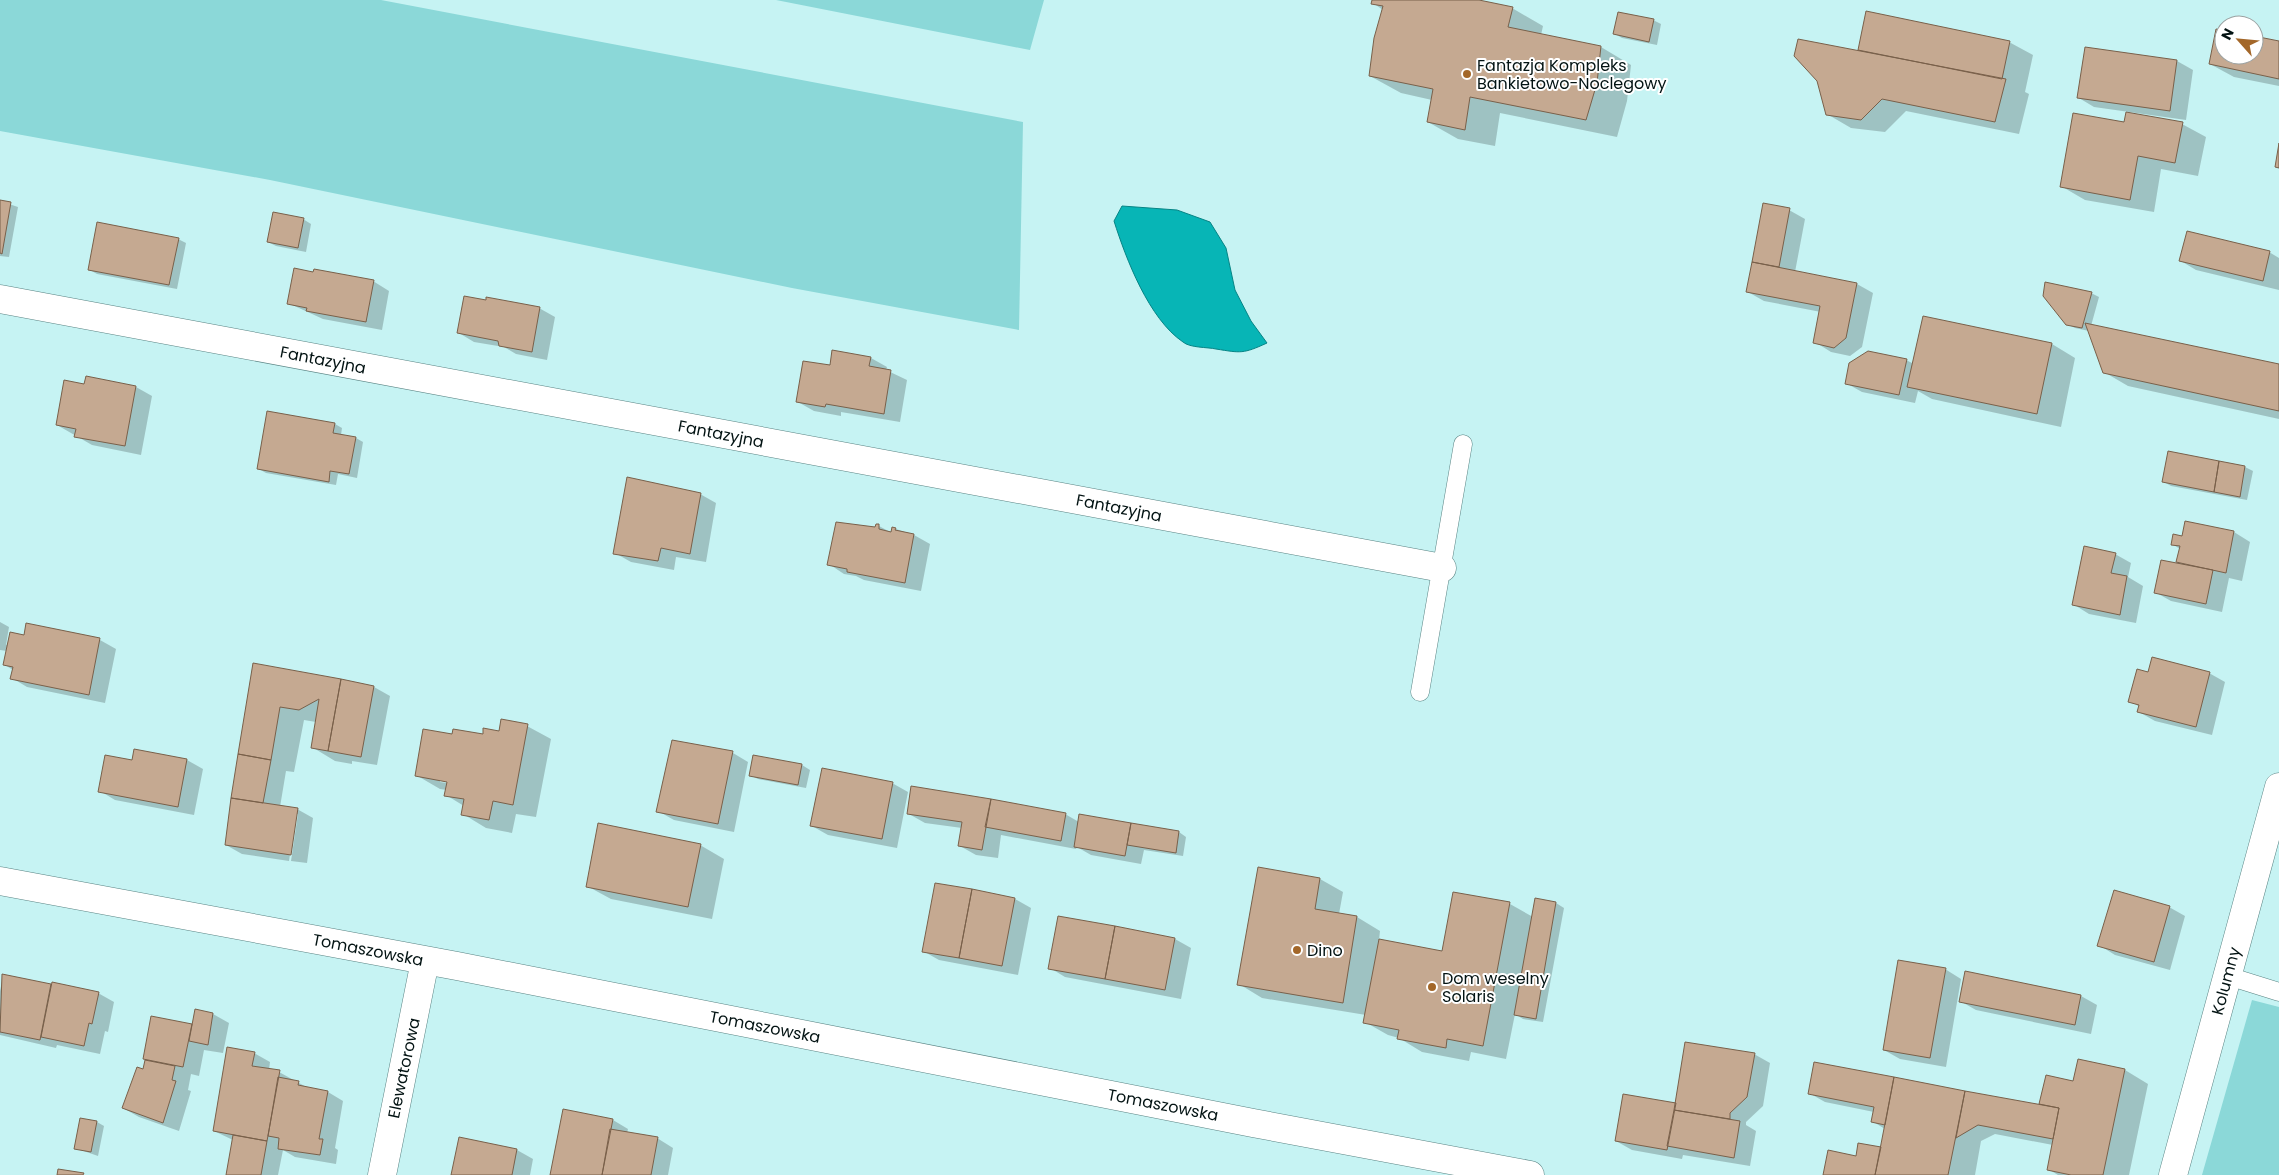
<svg xmlns="http://www.w3.org/2000/svg" width="2279" height="1175" viewBox="0 0 2279 1175" font-family="Poppins,sans-serif">
	<style>
		.green { fill: #8bd8d8 }
		.water { fill: #07b5b6; stroke: #068485 }
		.shadow { fill: #0003; fill-rule: evenodd }
		.building { fill: #c5a991; stroke: #79604a }
		.lines { fill: none; stroke-linecap: round; stroke-linejoin: round }
		.service-casing { stroke: #598383; stroke-width: 19 }
		.minor-casing { stroke: #598383; stroke-width: 29 }
		.tertiary-casing { stroke: #598383; stroke-width: 29 }
		.service { stroke: #fff; stroke-width: 18 }
		.minor { stroke: #fff; stroke-width: 28 }
		.tertiary { stroke: #fff; stroke-width: 28 }
		.poi-dot { fill: #a36729; stroke: #fff; stroke-width: 2 }
		.labels { text-anchor: middle; dominant-baseline: central; stroke-width: 4; stroke-linejoin: round; paint-order: stroke }
		.poi-label { font-size: 16px; fill: #031313; stroke: #fff; text-anchor: start }
		.street-label { font-size: 16px; fill: #031313; stroke: #fff }
	</style>
	<rect width="100%" height="100%" fill="#c6f3f3"/>
	<path class="green" d="M0,0h381l642,122 -4,208 -227,-42 -522,-108 -270,-49z
		M776,0h268l-14,50z
		M2252,1000l27,7v168h-77z"/>
	<path class="water" d="M1122,206l55,4 33,12 16,26 9,42 16,31 16,22c-24,11 -26,10 -51,6 -9,-2 -26,-1 -33,-7 -34,-23 -57,-83 -69,-121z"/>
	<path class="shadow" d="M1373,0h100l39,8 31,18 -2,9 60,12 30,18 -4,36 -10,36 -117,-24 -5,33 -37,-7 -30,-17 4,-22 -31,-7 -31,-17 13,-66 -10,-7z
		M1867,13l142,29 24,13 -8,37 4,2 -10,40 -113,-23 -21,21 -34,-4 -24,-14 32,-63z
		M1653,20l8,4 -4,21 -35,-7 -7,-4z
		M2224,32v23h30v-17l25,5v43l-45,-9 -24,-13z
		M2177,61l16,9 -7,50 -92,-13 -15,-9z
		M2125,124h57l24,13 -8,39 -37,-7 -7,43 -69,-12 -24,-14z
		M0,201l18,6 -9,50 -9,-1z
		M1764,205l25,5 16,9 -10,53 62,12 16,9 -11,54 -12,9 -19,-4 -16,-10 6,-30 -57,-11 -16,-9z
		M303,219l8,5 -5,28 -30,-6 -8,-4z
		M178,239l8,4 -9,46 -80,-15 -7,-4z
		M2269,252l10,6v32l-83,-20 -15,-9z
		M373,281l16,10 -7,39 -59,-11 -35,-16z
		M2091,293l8,4 -8,29 188,40v53l-151,-33 -24,-14 -15,-41 -14,-3 -8,-4z
		M539,308l16,9 -8,43 -31,-6 -12,-7 -30,-5 -15,-9z
		M1924,317l128,27 23,14 -14,69 -129,-28 -14,-8 -3,12 -53,-11 -16,-9 60,-23 8,4z
		M871,358l16,9 -1,3 21,10 -7,42 -59,-10v4l-27,-5 -16,-9 33,-35z
		M87,378l49,9 16,9 -11,59 -49,-10 -35,-20 28,-40z
		M335,424l7,4 -1,7 15,3 7,4 -6,36 -19,-4 -2,11 -70,-12 -7,-4z
		M2169,453l76,14 8,4 -6,29 -76,-14 -7,-4z
		M700,494l16,9 -10,59 -30,-5 -2,13 -43,-8 -16,-9z
		M2186,523l48,9 16,10 -8,39 -13,-3 -7,34 -51,-11 -16,-9 22,-28 3,-15 -8,-5 11,-7z
		M879,526l13,7 4,-4 18,6 16,9 -9,47 -57,-11 -8,-4 -12,-2 -15,-10z
		M2115,554l16,9 -3,14 15,9 -7,37 -47,-9 -16,-10z
		M0,622l9,5 -3,18 19,-9 2,-11 73,15 16,9 -11,54 -78,-16 -15,-9 1,-8 -8,-5 2,-14 -7,-1z
		M254,664l120,23 16,9 -13,69 -25,-4v3l-17,-3 -23,-14 4,-25 -12,-2 -10,52 -8,-1 -6,36 17,2 16,9 -6,45 -16,-2 7,-47h-2l-7,47 -47,-7 -16,-9z
		M2149,673h60l16,9 -13,53 -57,-14 -16,-9 1,-5 -10,-6z
		M527,726l24,13 -15,78 -20,-3 -4,19 -26,-5 -23,-14 1,-8 -18,-11 1,-5 -7,-1 -24,-14 37,-39 31,-1zM440,779l13,5 -13,-2z
		M135,750l52,10 16,9 -9,46 -79,-15 -15,-9 33,-30z
		M733,753l15,9 -14,70 -60,-12 -16,-9z
		M754,756l48,9 8,5 -4,18 -48,-9 -8,-4z
		M892,783l16,9 -11,56 -69,-13 -16,-9z
		M909,814h156l14,8 52,3 48,7 7,5 -3,19 -39,-6 -3,14 -50,-9 -14,-8 -1,2 -75,-14 -3,23 -22,-3 -16,-9 2,-18 -37,-5z
		M700,845l24,14 -12,60 -101,-20 -24,-13z
		M1320,879l23,13 -4,22 18,3 23,14 -1,9 64,13 67,-49 23,13 3,-17 20,3 8,5 -21,114 -20,-3 -8,-5 -9,45 -35,-7 -2,9 -47,-9 -23,-14 -11,-3 -23,-13 1,-7 -104,-17 -23,-14z
		M1015,899l16,9 -13,67 -79,-15 -16,-9z
		M2169,907l16,9 -15,54 -55,-15 -16,-10z
		M1175,939l16,9 -10,51 -116,-22 -15,-9z
		M1945,969l16,10 -15,88 -46,-8 -16,-9z
		M3,976l95,17 16,9 -6,30 -3,-1 -5,23 -43,-9 -1,3 -56,-13v-44z
		M2081,996l16,9 -6,29 -115,-24 -16,-9z
		M196,1011l17,3 16,9 -6,30 -19,-3 -5,26 -8,-2 -3,16 3,1 -12,40 -40,-14 -16,-9 21,-37 8,-53 41,8z
		M254,1053l16,9 -1,8 10,2 31,17 18,3 15,9 -8,47 3,2 -2,14 -41,-7 -12,-7 -5,25h-51l6,-35 -19,-9z
		M1754,1054l16,9 -7,43 -17,16v3l10,6 -6,35 -67,-11 -1,4 -50,-9 -16,-9z
		M1815,1063l232,44 -6,-4 33,-21 51,-12 23,14 -19,91h-71l-10,-6 5,-24 -58,-11 -14,7 -6,34h-151l33,-18 24,-9 4,-19 -13,-8 2,-9 -49,-10 -16,-9z
		M613,1120l15,9 -1,4 30,5 16,10 -5,27h-116z
		M97,1122l7,4 -6,30 -23,-8z
		M460,1138l57,12 16,9 -3,16h-78z"/>
	<path class="building" d="M1372,0h107l34,7 -5,20 93,19 -4,37 -11,37 -116,-23 -5,33 -38,-8 6,-33 -64,-13 5,-38 9,-32 -12,-2z
		M1866,11l144,30 -8,38 -144,-29z
		M1618,12l36,7 -5,23 -36,-8z
		M2216,29l8,1v25h30v-19l25,5v38l-70,-15z
		M1798,39l208,40 -11,43 -113,-23 -21,21 -35,-5 -9,-34 -23,-25z
		M2085,47l92,13 -7,51 -93,-13z
		M2126,112l57,10 -8,41 -37,-7 -8,44 -70,-13 13,-74 51,9z
		M2279,143v25l-4,-1z
		M0,200l11,2 -9,52 -2,-1z
		M1763,203l27,5 -11,59 -27,-5z
		M273,212l31,6 -6,30 -31,-6z
		M97,222l82,16 -10,47 -81,-15z
		M2187,231l83,20 -7,30 -84,-20z
		M1752,262l105,21 -11,55 -12,10 -21,-5 7,-37 -74,-14z
		M294,268l19,4 1,-3 60,11 -8,42 -60,-11 1,-3 -20,-4z
		M2045,282l47,10 -10,36 -16,-3 -23,-29z
		M464,296l22,4v-3l54,10 -8,45 -33,-6 -1,-5 -41,-8z
		M1923,316l129,27 -15,71 -130,-27z
		M2085,323l194,41v47l-176,-38z
		M832,350l39,7 -2,9 22,4 -7,44 -58,-10 -1,3 -29,-5 7,-41 27,4z
		M1868,351l39,8 -8,36 -54,-11 4,-21z
		M86,376l50,10 -11,60 -51,-9 2,-8 -20,-4 8,-45 20,4z
		M267,411l68,12 -2,10 23,4 -7,37 -19,-3 -1,11 -72,-13z
		M2168,451l51,10 -5,31 -52,-10z
		M2219,461l26,5 -5,31 -26,-5z
		M627,477l74,16 -11,61 -29,-6 -3,13 -45,-7z
		M2185,521l49,10 -8,42 -50,-11 4,-16 -9,-1 2,-11 9,2z
		M836,522l39,5 1,-3h3v5l12,3 1,-5 4,1 -1,2 19,4 -9,49 -58,-11v-3l-20,-4z
		M2084,546l32,7 -5,20 16,3 -7,39 -48,-10z
		M2161,560l52,10 -7,34 -52,-11z
		M26,623l74,15 -11,57 -79,-16 3,-12 -10,-2 7,-33 14,3z
		M2152,657l58,15 -14,55 -59,-15 2,-7 -11,-3 9,-33 11,3z
		M253,663l88,16 -13,72 -17,-3 8,-49 -20,11 -19,-3 -9,53 -33,-6z
		M341,679l33,7 -13,71 -33,-6z
		M501,719l27,5 -15,81 -20,-4 -4,19 -28,-5 3,-16 -20,-3 3,-14 -32,-6 8,-47 29,5 1,-5 30,5v-6l16,3z
		M672,740l61,11 -15,73 -62,-12z
		M134,749l53,10 -9,48 -80,-15 7,-37 27,5z
		M238,754l33,6 -8,43 -32,-5z
		M753,755l49,9 -4,21 -49,-9z
		M822,768l71,14 -11,57 -72,-13z
		M911,786l80,13 -9,51 -24,-4 4,-24 -55,-8z
		M231,798l67,10 -7,47 -66,-10z
		M991,799l75,14 -5,28 -76,-14z
		M1079,814l52,9 -6,33 -51,-9z
		M598,823l103,21 -13,63 -102,-20z
		M1131,823l48,8 -3,22 -49,-8z
		M1258,867l62,11 -5,31 42,7 -14,87 -106,-18z
		M935,883l37,6 -13,69 -37,-6z
		M972,889l43,9 -13,68 -43,-8z
		M2114,890l56,16 -16,56 -57,-16z
		M1453,892l57,10 -27,144 -36,-7 -1,9 -49,-9 2,-9 -36,-7 16,-84 63,12z
		M1535,898l21,4 -20,117 -22,-4z
		M1058,916l57,10 -10,53 -57,-10z
		M1115,926l60,12 -10,52 -60,-11z
		M1898,960l48,8 -16,90 -47,-8z
		M1965,971l116,24 -6,30 -116,-23z
		M2,974l49,10 -11,56 -40,-8z
		M52,982l47,10 -7,32 -3,-1 -5,23 -43,-9z
		M195,1009l18,4 -5,32 -19,-4z
		M151,1016l41,8 -9,43 -40,-8z
		M1685,1042l70,11 -8,44 -17,16v6l-56,-9z
		M227,1047l28,5 -3,14 28,4 -13,71 -54,-10z
		M2078,1059l47,10 -22,106h-32l-24,-5 12,-62 -20,-4 7,-29 27,6z
		M145,1060l30,6 -3,14 4,1 -13,42 -41,-15 15,-41 6,2z
		M1814,1062l80,15 -9,48 -14,-3 3,-15 -66,-13z
		M278,1077l21,4 -1,4 30,6 -9,48h4l-3,16 -42,-6 1,-11 -11,-2z
		M1894,1077l71,14 -17,84h-73z
		M1965,1091l94,17 -6,31 -75,-14 -22,13z
		M1623,1094l53,9 -9,47 -52,-9z
		M563,1109l50,10 -11,56h-52z
		M1674,1110l66,11 -6,37 -67,-12z
		M80,1118l17,3 -6,31 -17,-3z
		M610,1129l48,8 -7,38h-49z
		M233,1135l34,6 -6,34h-35z
		M459,1137l58,12 -5,26h-61z
		M1858,1143l23,4 -6,28h-52l5,-25 28,6z
		M58,1169l26,4 -1,2h-26z"/>
	<g class="lines">
		<defs>
			<path id="service" d="M1420,692l43,-248
				M2228,976l51,16"/>
			<path id="minor" d="M0,299l1442,269
				M382,1175l43,-214"/>
			<path id="tertiary" d="M0,881l457,85 796,157 277,52
				M2173,1175l106,-388"/>
		</defs>
		<use href="#service" class="service-casing"/>
		<use href="#minor" class="minor-casing"/>
		<use href="#tertiary" class="tertiary-casing"/>
		<use href="#service" class="service"/>
		<use href="#minor" class="minor"/>
		<use href="#tertiary" class="tertiary"/>
	</g>
	<g class="poi-dot">
		<circle cx="1467" cy="74" r="5"/>
		<circle cx="1297" cy="950" r="5"/>
		<circle cx="1432" cy="987" r="5"/>
	</g>
	<g class="labels">
		<g class="poi-label">
			<text x="1477" y="65">Fantazja Kompleks<tspan x="1477" dy="18">Bankietowo-Noclegowy</tspan></text>
			<text x="1307" y="950">Dino</text>
			<text x="1442" y="978">Dom weselny<tspan x="1442" dy="18">Solaris</tspan></text>
		</g>
		<g class="street-label">
			<text transform="translate(323 360) rotate(11)">Fantazyjna</text>
			<text transform="translate(721 434) rotate(11)">Fantazyjna</text>
			<text transform="translate(1119 508) rotate(11)">Fantazyjna</text>
			<text transform="translate(368 950) rotate(11)">Tomaszowska</text>
			<text transform="translate(2226 981) rotate(-75)">Kolumny</text>
			<text transform="translate(765 1027) rotate(11)">Tomaszowska</text>
			<text transform="translate(404 1068) rotate(-78)">Elewatorowa</text>
			<text transform="translate(1163 1105) rotate(11)">Tomaszowska</text>
		</g>
	</g>
	<g transform="translate(2239 40) rotate(297)"><circle r="24" fill="#ffffff" stroke="#9aa1a1"/>
	<path d="M0-4L9 19L0 12L-9 19Z" fill="#a36729"/>
	<text y="-8" font-size="14" font-weight="bold" text-anchor="middle" fill="#031313">N</text>
	</g>
</svg>
